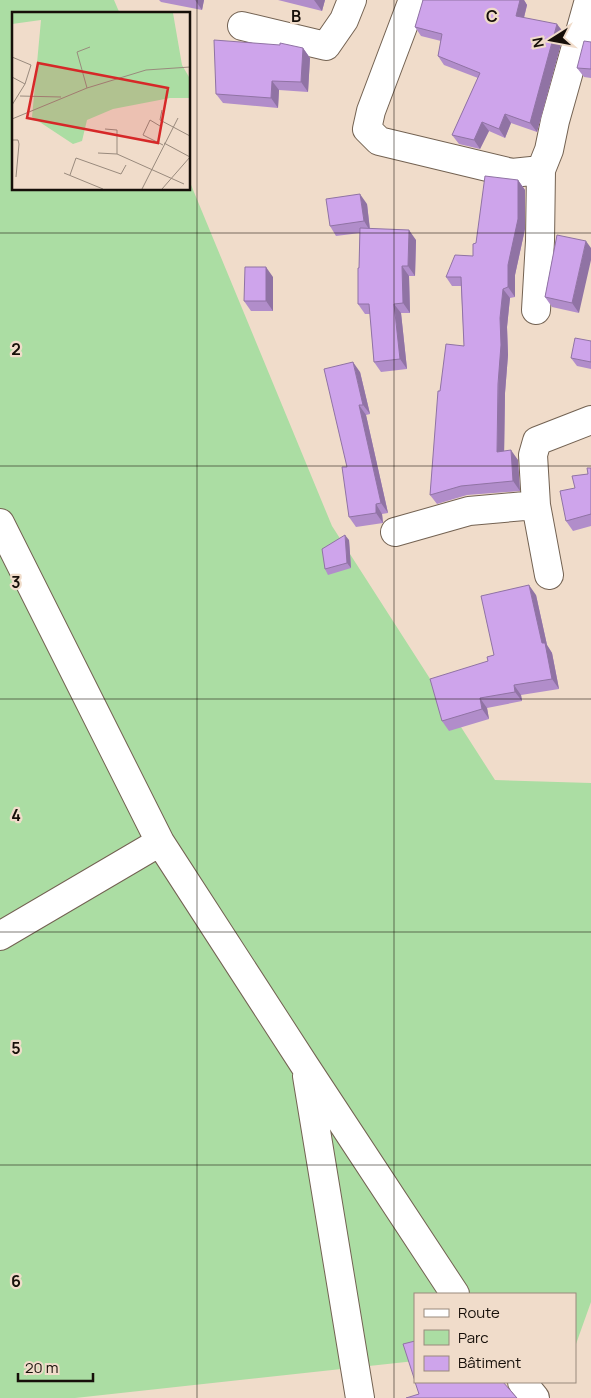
<svg xmlns="http://www.w3.org/2000/svg" width="591" height="1398" viewBox="0 0 591 1398" font-family="Manrope,sans-serif">
	<style>
		.green { fill: #abdda3 }
		.lines { fill: none; stroke-linecap: round; stroke-linejoin: round }
		.minor-casing { stroke: #736252; stroke-width: 30 }
		.minor { stroke: #fff; stroke-width: 28 }
		.wall { fill: #b18dca }
		.shaded-wall { fill: #9073a4 }
		.building { fill: #cea4eb; stroke: #9073a4 }
		.grid { fill: none; stroke: #160f09; stroke-width: 1; stroke-opacity: 0.55 }
		.inset-road { fill: none; stroke: #998a7d; stroke-width: 1 }
		.view { fill: #d62828; fill-opacity: 0.15; stroke: #d62828; stroke-width: 2.5 }
		.inset-edge { fill: none; stroke: #160f09; stroke-width: 2.5 }
		.grid-label { font-size: 16px; text-anchor: middle; font-weight: bold; fill: #160f09; stroke: #f0dcca; stroke-width: 4.5; stroke-linejoin: round; paint-order: stroke }
	</style>
	<rect width="100%" height="100%" fill="#f0dcca"/>
	<path class="green" d="M0,0h114l6,14h-106v175h175v-9l143,346 163,254 96,3v519l-15,42h-1v-50h-160v67l-340,37h-75z"/>
	<g class="lines">
		<defs>
			<path id="minor" d="M411,5l-40,106 -4,18 12,12 133,32 29,-3 8,-20 6,-29 34,-121
				M242,26l84,20 18,-26 8,-20
				M536,310l4,-69 1,-71
				M0,523l160,319 145,224 150,228
				M395,532l74,-21 67,-6
				M549,575l-13,-70 -3,-50 4,-14 54,-21
				M0,936l160,-94
				M307,1076l53,322
				M522,1382l13,16"/>
		</defs>
		<use href="#minor" class="minor-casing"/>
		<use href="#minor" class="minor"/>
	</g>
	<path class="wall" d="M159,0h45l-2,10 -41,-8z
		M278,0h47l-3,11z
		M422,0h102l3,5 -3,13 40,15 -27,99 -26,-9 -6,15 -16,-7 -9,18 -21,-5 -7,-9 26,-57 -34,-13 -6,-9 3,-15 -20,-5 -6,-9 8,-26z
		M591,42v36l-7,-1 -7,-9z
		M303,48l7,10 -2,34 -29,-2 -1,18 -55,-5 -7,-9z
		M518,180l7,10v39l-10,46v22l-5,1 -3,29 1,28 -3,38 -1,58 14,9 2,31 -53,4 -30,9 -7,-9 10,-104 24,-45 -3,-60h-9l-6,-9 27,-21 3,-13z
		M367,204l3,25 46,11 -1,36h-6l1,37h-9l6,56 -26,3 -7,-10 -4,-48h-5l-7,-10 2,-71 -24,3 -6,-10z
		M557,235l22,78 -27,-6 -7,-10z
		M273,277v34h-22l-7,-10z
		M591,341v28l-14,-3 -6,-8z
		M360,372l10,42 -4,1 22,98 -6,1 1,9 -27,4 -7,-10z
		M591,468v58l-18,5 -7,-10 9,-33 13,-14z
		M349,540l2,28 -23,7 -3,-6z
		M536,595l11,50 5,8 7,36 -38,6 1,6 -35,7 2,11 -40,12 -7,-10 46,-60 6,-6z"/>
	<path class="shaded-wall" d="M195,0h9l-2,10z
		M314,0h11l-3,11z
		M520,0h4l3,5 -5,20 -6,-9z
		M557,24l7,9 -27,99 -7,-9z
		M303,48l7,10 -2,34 -7,-10z
		M272,81l7,9 -1,18 -7,-10z
		M505,114l6,9 -6,15 -6,-9z
		M482,122l7,9 -9,18 -6,-9z
		M518,180l7,10v39l-10,46v22l-7,-10v-22z
		M360,194l7,10 3,27 -6,-10z
		M409,230l7,10 -1,36 -7,-10z
		M586,241l5,7v12l-12,53 -7,-10z
		M402,266l7,10 1,37 -7,-10z
		M266,267l7,10v34l-7,-10z
		M503,289l7,9 -3,29 1,28 -3,38 -1,68 -7,-9 3,-134z
		M394,304l7,9 6,56 -7,-10z
		M353,362l7,10 10,42 -7,-9z
		M359,405l7,10 22,98 -7,-10z
		M511,450l7,10 2,31 -7,-10z
		M376,504l6,10 1,9 -7,-10z
		M345,535l4,5 2,28 -4,-5z
		M529,585l7,10 11,50 5,8 7,36 -7,-10 -10,-36z
		M514,685l7,10 1,6 -7,-9z
		M480,698l7,10 2,11 -7,-10z"/>
	<path class="building" d="M423,0h97l-4,16 41,8 -27,99 -25,-9 -6,15 -17,-7 -8,18 -22,-5 28,-62 -42,-17 4,-22 -27,-7z
		M214,40l66,5v-2l23,5 -2,34 -29,-1 -1,17 -55,-4z
		M584,41l7,1v27l-14,-1z
		M485,176l33,4v39l-10,46v22l-5,2 -3,29 1,27 -3,39 -1,68 14,-2 2,31 -52,5 -31,9 8,-104h2l6,-47 18,2 -3,-69h-15l9,-22 18,1v-12l3,-1z
		M360,194l4,27 -34,5 -4,-27z
		M360,228l49,2 -1,36h-6l1,37 -9,1 6,55 -26,3 -5,-58h-11v-36h1z
		M557,235l29,6 -14,62 -27,-6z
		M245,267h21v34h-22z
		M575,338l16,3v21l-20,-4z
		M353,362l10,43h-4l22,98 -5,1v9l-27,4 -7,-50h5l-23,-98z
		M587,468h4v46l-25,7 -6,-30 15,-3 -3,-12 16,-2z
		M345,535l2,28 -22,6 -3,-20z
		M529,585l13,58h3l7,36 -38,6 1,7 -35,6 2,11 -40,12 -12,-42 58,-18 -1,-4 7,-2 -13,-59z
		M415,1341v40l-12,-37z
		M415,1382h88l14,16h-111l13,-4z"/>
	<path class="grid" d="M197,0v1398M394,0v1398M0,233h591M0,466h591M0,699h591M0,932h591M0,1165h591"/>
	<g transform="translate(12 12)">
		<rect width="178" height="178" fill="#f0dcca"/>
		<path d="M0,1h161l9,52 7,12v21h-19l-57,11 -26,11 -5,21 -9,3 -41,-27 9,-97 -29,4z" fill="#abdda3"/>
		<path class="inset-road" d="M0,45l19,8 -6,19M0,65l13,7 -13,21M75,76l-10,-36 13,-5M8,84l41,1M150,98l-2,10 30,16M0,107l75,-31 59,-18 44,-3M148,114l-10,-6 -7,15 20,10M93,117l12,1v24M0,128h6l1,4 -3,33M152,131l26,14M86,141l19,1 67,30M52,161l39,16M58,163l6,-17 45,16 5,-9M130,177l36,-71M150,177l28,-32"/>
		<path class="view" d="M26,51l130,25 -10,55 -131,-25z"/>
		<rect width="178" height="178" class="inset-edge"/>
	</g>
	<g class="grid-label">
		<text x="296" y="22">B</text>
		<text x="492" y="22">C</text>
		<text x="16" y="355">2</text>
		<text x="16" y="588">3</text>
		<text x="16" y="821">4</text>
		<text x="16" y="1054">5</text>
		<text x="16" y="1287">6</text>
	</g>
	<rect x="414" y="1293" width="162" height="90" fill="#f0dcca" stroke="#998a7d"/>
	<rect x="424" y="1309" width="25" height="8" fill="#ffffff" stroke="#998a7d"/>
	<text x="458" y="1318" font-size="15" fill="#160f09">Route</text>
	<rect x="424" y="1330" width="25" height="15" fill="#abdda3" stroke="#998a7d"/>
	<text x="458" y="1343" font-size="15" fill="#160f09">Parc</text>
	<rect x="424" y="1356" width="25" height="15" fill="#cea4eb" stroke="#998a7d"/>
	<text x="458" y="1368" font-size="15" fill="#160f09">Bâtiment</text>
	<g transform="translate(551 40) rotate(259)" stroke="#f0dcca" stroke-width="4" paint-order="stroke">
	<path d="M0-4L9 19L0 12L-9 19Z" fill="#160f09"/>
	<text y="-8" font-size="14" font-weight="bold" text-anchor="middle" fill="#160f09">N</text>
	</g>
	<path d="M18 1373v8h75v-8" fill="none" stroke="#160f09" stroke-width="2.5"/>
	<text x="25" y="1373" font-size="15" fill="#160f09" stroke="#f0dcca" stroke-width="4" paint-order="stroke">20 m</text>
</svg>
